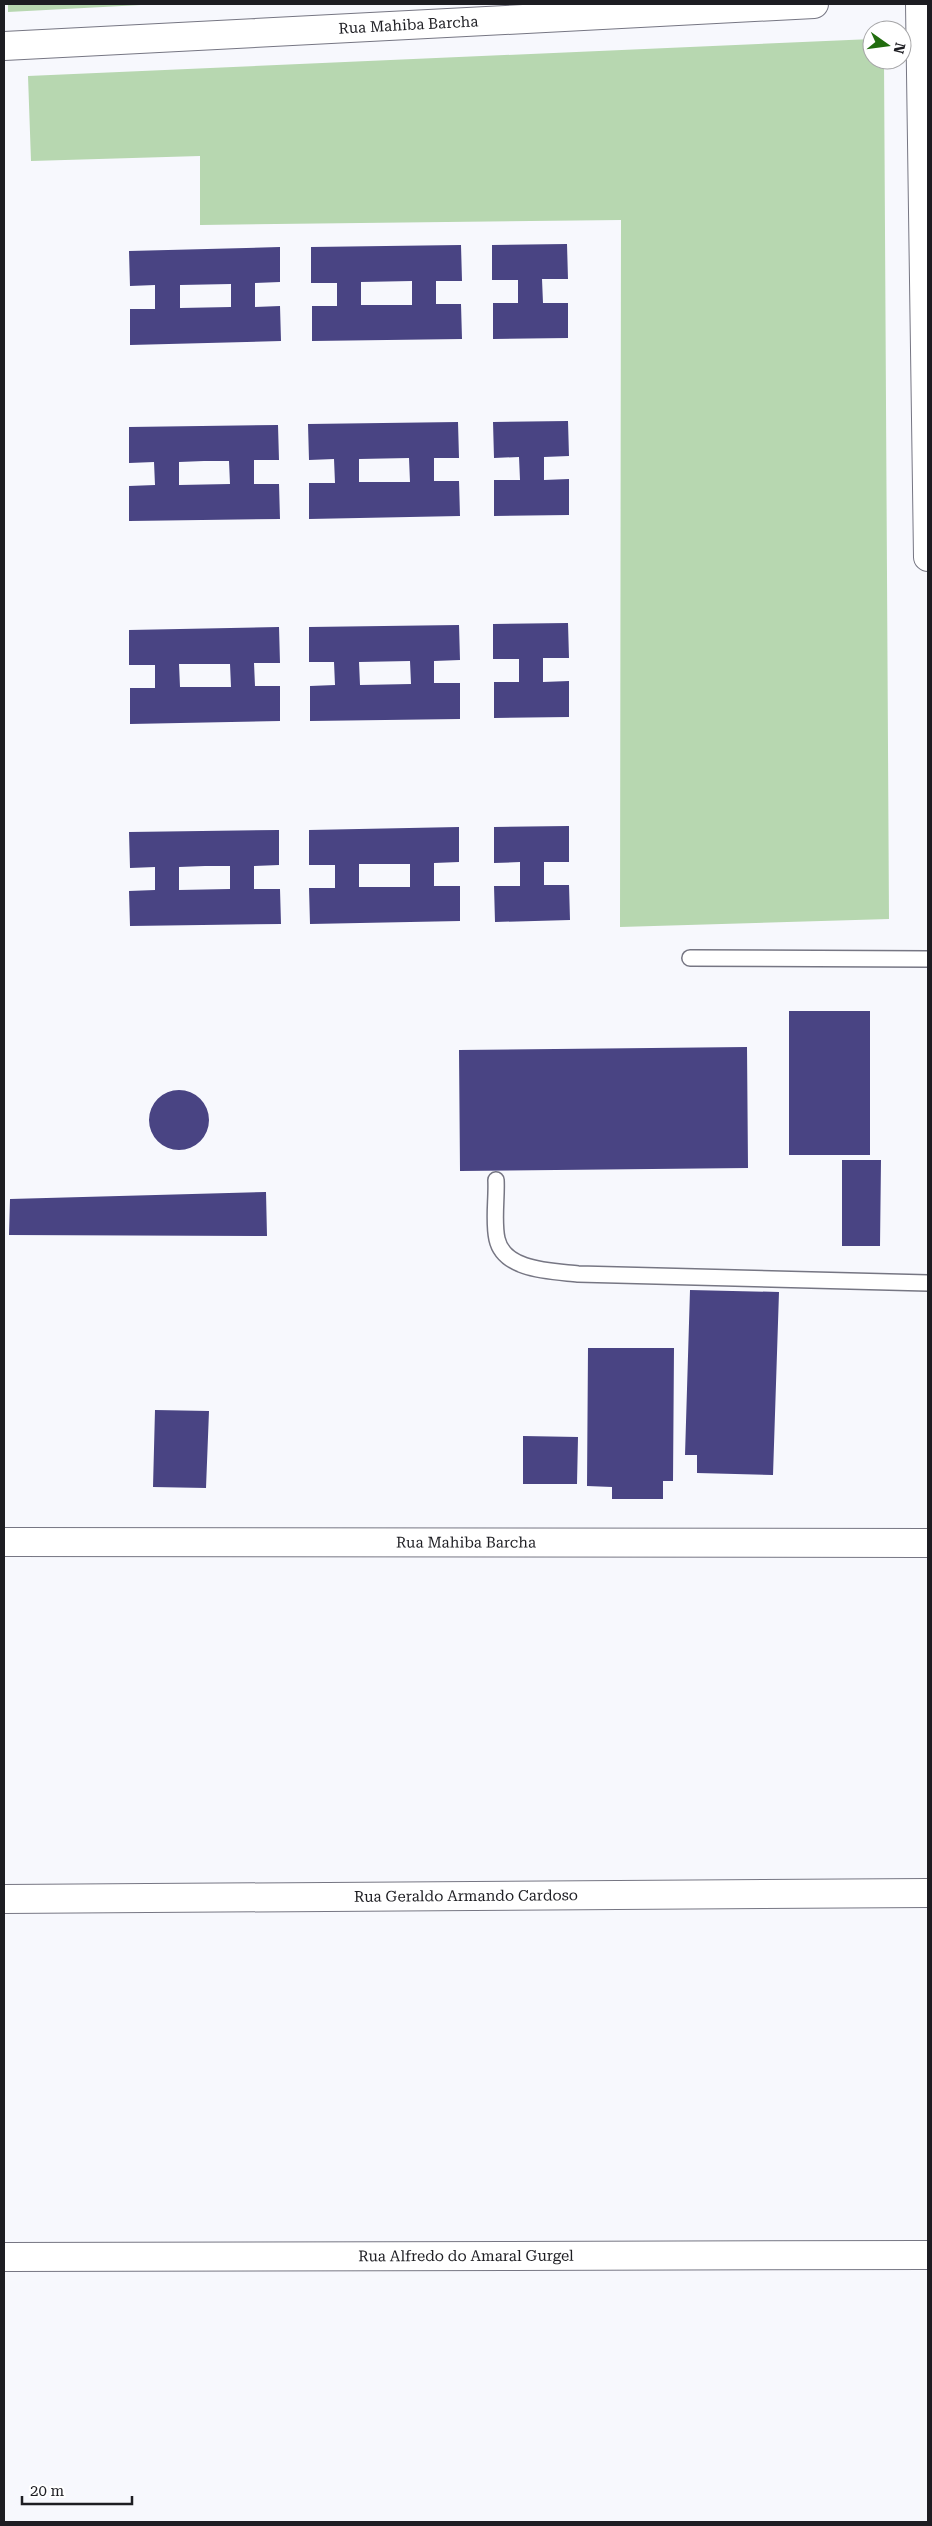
<svg xmlns="http://www.w3.org/2000/svg" width="932" height="2526" viewBox="0 0 932 2526" font-family="'Roboto Serif',serif">
	<style>
		.green { fill: #b7d7b0 }
		.building { fill: #494483; fill-rule: evenodd }
		.lines { fill: none; stroke-linecap: round; stroke-linejoin: round }
		.lane-casing { stroke: #767683; stroke-width: 18 }
		.street-casing { stroke: #767683; stroke-width: 30 }
		.secondary-casing { stroke: #767683; stroke-width: 30 }
		.lane { stroke: #fff; stroke-width: 15 }
		.street { stroke: #fff; stroke-width: 28 }
		.secondary { stroke: #fff; stroke-width: 28 }
		.labels { text-anchor: middle; dominant-baseline: central; stroke-width: 5; stroke-linejoin: round; paint-order: stroke }
		.street-label { font-size: 15px; fill: #1d1d22; stroke: #fff }
	</style>
	<rect width="100%" height="100%" fill="#f7f8fd"/>
	<path class="green" d="M8,4h152l-152,8z
		M872,39v21h12l5,859 -269,8 1,-707 -421,5v-69l-169,5 -3,-85z"/>
	<path class="building" d="M567,244l1,35h-26l1,24h25v35l-75,1v-36h25v-23h-26v-35z
		M461,245l1,36h-26v23h25l1,35 -150,2v-35h25v-23h-26v-36zM412,281v24h-51v-23z
		M280,247v35l-25,1v24l25,-1 1,35 -151,4v-36h25v-24l-25,1 -1,-35zM231,284v23l-51,1v-23z
		M568,421l1,35 -25,1v23l25,-1v36l-75,1v-36h26l-1,-23 -25,1 -1,-36z
		M458,422l1,36h-25v23h25l1,35 -151,3v-36h26l-1,-24 -25,1 -1,-36zM409,458l1,24h-51v-23z
		M278,425l1,35h-25v24h25l1,35 -151,2v-35l26,-1 -1,-23 -25,1v-36zM204,461h25l1,23 -51,1v-23z
		M568,623l1,35h-26v24l26,-1v36l-75,1v-36h25v-23h-26v-35z
		M459,625l1,35 -26,1v22h26v36l-150,2v-35l25,-1 -1,-23h-25v-35zM410,661l1,23 -51,1 -1,-23z
		M279,627l1,36h-26l1,23h25v35l-150,3v-36h25v-23h-26v-35zM179,664h51l1,23h-51z
		M569,826v36h-25v23h25l1,35 -75,2 -1,-36h26v-24l-26,1v-36z
		M459,827v35l-25,1v23h26v35l-150,3 -1,-36h26v-23h-26v-35zM359,864h51v23h-51z
		M279,830v35l-25,1v23h26l1,35 -151,2 -1,-35 26,-1v-23l-25,1 -1,-36zM205,866h25v23l-51,1v-23z
		M789,1011h81v144h-81z
		M747,1047l1,121 -288,3 -1,-121z
		M149 1120a30 30 0 1 1 60 0a30 30 0 1 1-60 0Z
		M842,1160h39l-1,86h-38z
		M266,1192l1,44 -258,-1 1,-36z
		M690,1290l89,2 -6,183 -76,-2v-18h-12z
		M588,1348h86l-1,133h-10v18h-51v-12l-25,-1z
		M155,1410l54,1 -3,77 -53,-1z
		M523,1436l55,1 -1,47h-54z"/>
	<g class="lines">
		<defs>
			<path id="lane" d="M690,958l238,1
				M496,1180c1,18 -3,41 1,59 7,32 55,32 81,35l350,9"/>
			<g id="street">
				<path id="s1" d="M4,46l810,-42"/>
				<path id="s2" d="M4,1542l924,1"/>
				<path id="s3" d="M4,1899l924,-6"/>
				<path id="s4" d="M4,2257l924,-2"/>
			</g>
			<path id="secondary" d="M920,4l8,553"/>
		</defs>
		<use href="#lane" class="lane-casing"/>
		<use href="#street" class="street-casing"/>
		<use href="#secondary" class="secondary-casing"/>
		<use href="#lane" class="lane"/>
		<use href="#street" class="street"/>
		<use href="#secondary" class="secondary"/>
	</g>
	<g class="labels">
		<g class="street-label">
			<text stroke="none"><textPath href="#s1" startOffset="405">Rua Mahiba Barcha</textPath></text>
			<text stroke="none"><textPath href="#s2" startOffset="462">Rua Mahiba Barcha</textPath></text>
			<text stroke="none"><textPath href="#s3" startOffset="462">Rua Geraldo Armando Cardoso</textPath></text>
			<text stroke="none"><textPath href="#s4" startOffset="462">Rua Alfredo do Amaral Gurgel</textPath></text>
		</g>
	</g>
	<rect width="932" height="2526" fill="none" stroke="#1d1d22" stroke-width="10"/>
	<g transform="translate(887 45) rotate(104)"><circle r="24" fill="#ffffff" stroke="#a5a5a7"/>
	<path d="M0-4L9 19L0 12L-9 19Z" fill="#216d0e"/>
	<text y="-8" font-size="14" font-weight="bold" text-anchor="middle" fill="#1d1d22">N</text>
	</g>
	<path d="M22 2496v8h110v-8" fill="none" stroke="#1d1d22" stroke-width="2.5"/>
	<text x="30" y="2496" font-size="15" fill="#1d1d22" stroke="#ffffff" stroke-width="4" paint-order="stroke">20 m</text>
</svg>
